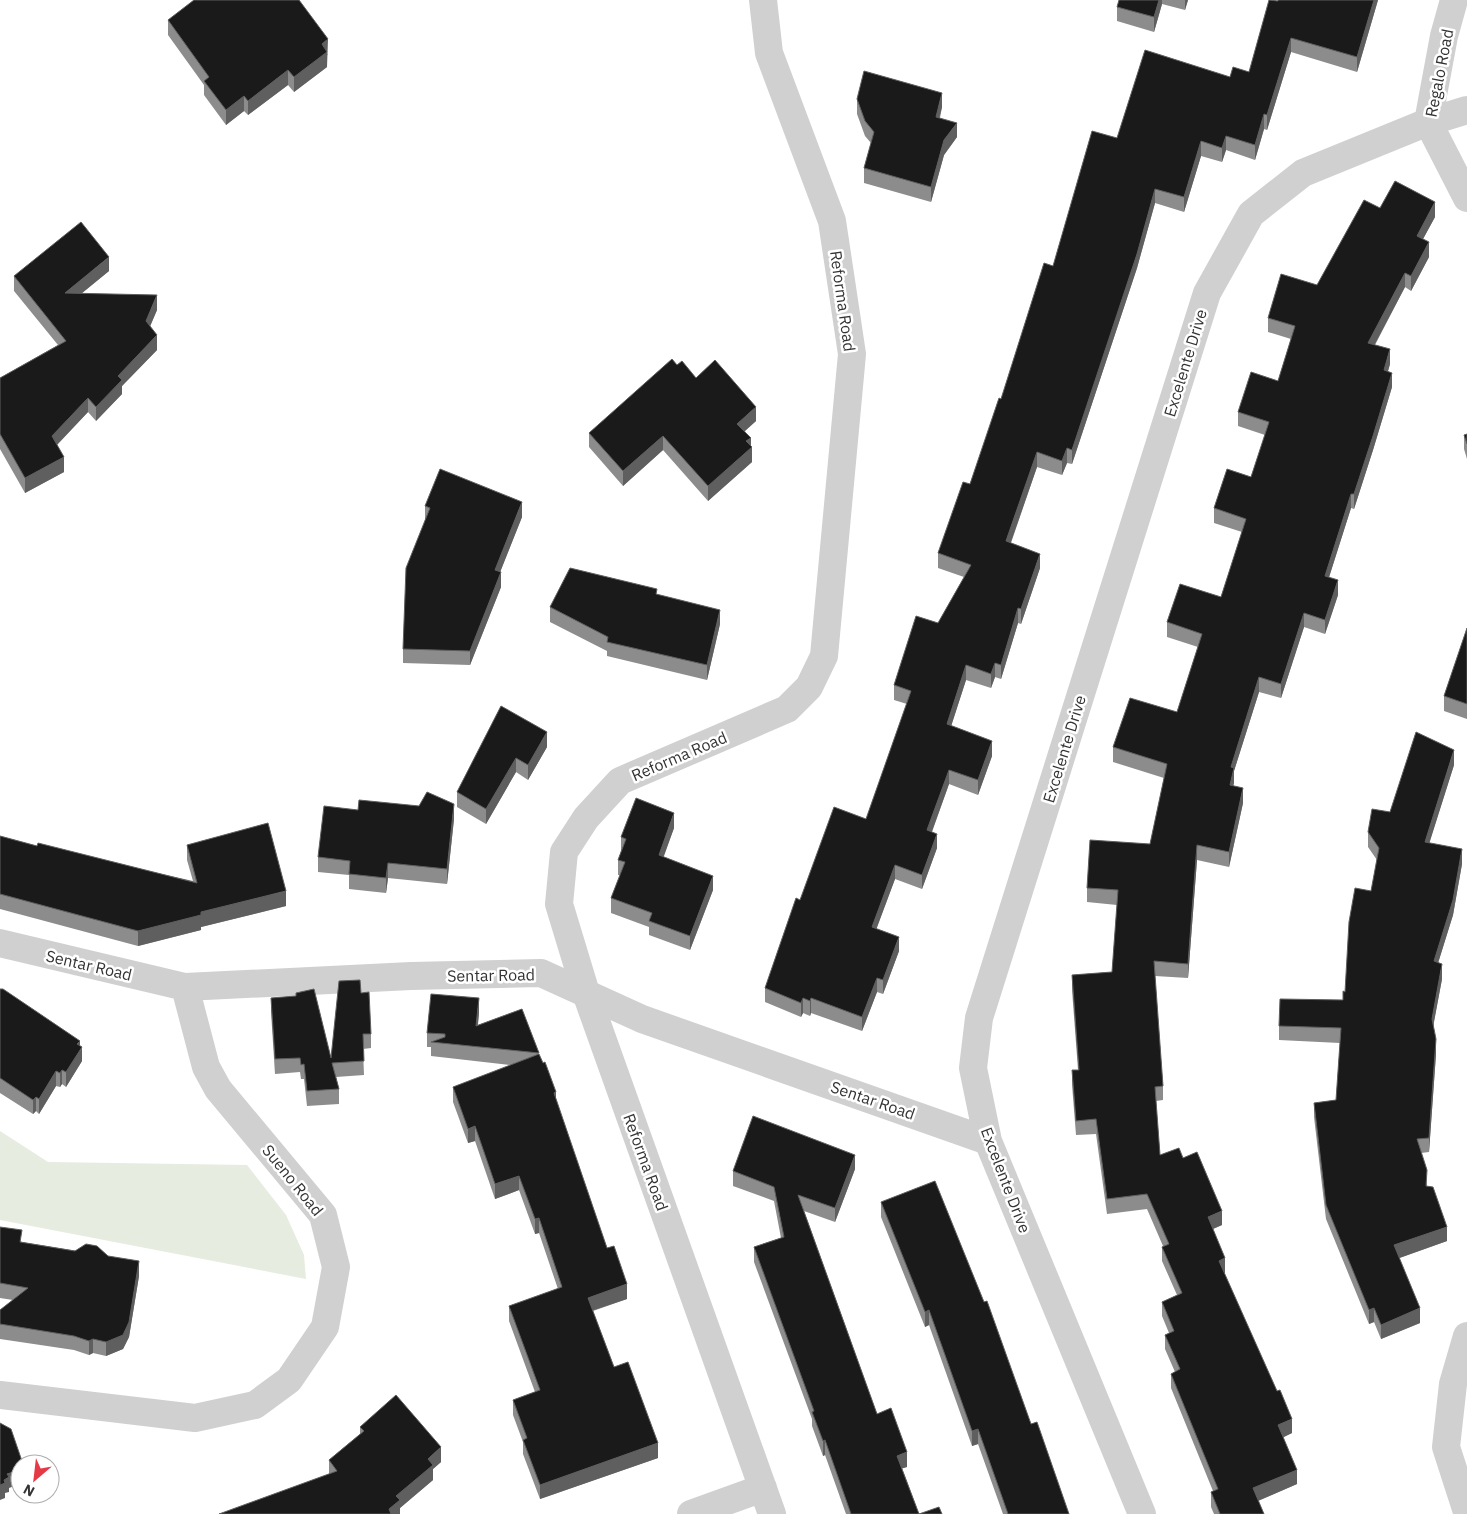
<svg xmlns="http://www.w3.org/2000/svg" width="1467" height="1514" viewBox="0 0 1467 1514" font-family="'IBM Plex Sans',sans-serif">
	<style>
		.grass { fill: #e6ecdf }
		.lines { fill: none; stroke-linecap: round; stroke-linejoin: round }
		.minor { stroke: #d0d0d0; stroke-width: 28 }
		.wall { fill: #8c8c8c }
		.shaded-wall { fill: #5f5f5f }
		.building { fill: #1a1a1a; stroke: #5f5f5f }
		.labels { text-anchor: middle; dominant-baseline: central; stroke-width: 5; stroke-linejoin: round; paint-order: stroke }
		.street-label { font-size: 16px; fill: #333; stroke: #fff }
	</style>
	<rect width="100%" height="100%" fill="#fff"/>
	<path class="grass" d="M0,1131l48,31 199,3 39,50 18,40 2,24 -306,-59z"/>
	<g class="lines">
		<path class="minor" d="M763,0l6,53 63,168 20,133 -28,302 -15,31 -22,22 -167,72 -34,37 -22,34 -5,52 27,89 186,521
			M1454,0l-10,36 -16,86 39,76
			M0,943l185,44 226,-11 130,-3 101,46 346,122
			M1467,1336l-14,48 -7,63 21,65
			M0,1395l195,23 60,-13 34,-25 36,-53 11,-60 -13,-52 -105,-126 -12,-22 -21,-80
			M691,1514l72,-26
			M1142,1514l-154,-373 -15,-73 6,-50 228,-725 44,-79 52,-41 125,-51 39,-12"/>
	</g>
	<path class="wall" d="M1119,0h69l-3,10 -23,-6 -8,28 -37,-11v-14z
		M1378,0l-21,72 -66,-20 -24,78 -3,-1 -9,31 -29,-10 -4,12 -21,-6 -17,56 -29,-9 -18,65 -65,196 -5,-1 -5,12 -25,-8 -26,76 29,25 -19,56 -3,-1 -17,56 -6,-2 -4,11 -25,-8 -15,46 41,30 -14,39 -29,-11 -17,48 5,16 -15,41 -27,-10 -19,50 23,22 -16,43 -6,-2 -15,39 -51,-18 -1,3 -7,-3 -2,4 -36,-15v-14l35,-88 66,-81 41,-115 -13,-4v-15l44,-62 26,-46 -26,-9v-15l32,-69 31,-85 52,-133 64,-128 113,-61 19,-5 29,-71z
		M168,20l160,34 -1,1v12l-33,25 -6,-7 -40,30 -4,-4 -18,14 -22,-30v-10l-36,-50z
		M857,99l85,8 -2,11 17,19 -13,18 -13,47 -67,-19v-15l7,-25 -6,-7 -8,-22z
		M1380,208l55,9 -12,22 6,18 -18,34 -6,-4 -30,58 15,19 -2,7 4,16 -19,63 -19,59 -3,-1 -22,69 9,18 -13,39 -21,-7 -23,71 -22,-6 -25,79 -1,15 10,17 -14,64 -32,-7 -9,118 -33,-2 8,110v14l-7,1 4,54 23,3 39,67 -9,4 12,44h-1l68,160 -9,4 14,47 -39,17 6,13h-50l-3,-7v-15l2,-1 -42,-103v-14l4,-2 -10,-23v-14l4,-2 -7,-17v-14l15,-7 -15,-34v-14l1,-1 -16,-37 -40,5 -11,-80 -20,1 -4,-50v-15h6l-6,-80v-15l40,-3 5,-67 -30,-3v-14l63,-44 14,-66 -51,-16v-15l64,-35 21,-65 -31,-10v-15l54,-25 21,-65 -28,-9v-15l37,-31 14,-42 -27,-9v-14l40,-31 13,-42 -23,-7v-14l49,-33z
		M109,271l-27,22 75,17 -7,16 7,24 -35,36v8l-26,27 -8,-9 -31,33 7,27 -39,21 -25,-44v-71l58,-33 -44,-54v-15z
		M677,365l79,56 -11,10 6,15 1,16 -44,39 -45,-51 -40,36 -34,-39v-14z
		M1467,434v25l-3,-10v-14z
		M425,506l97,11 -22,55 1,15 -31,78 -67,-2v-14l22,-129z
		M657,595l63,29 -13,56 -100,-24v-5l-57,-29v-15z
		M1467,628v91l-23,-8v-15z
		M501,706l46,41 -19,33 -12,-8 -30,52 -29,-17v-15z
		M1454,765l-25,78 33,21 -9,51 -15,48 4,16 -9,47 3,28 -7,98 -8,1 6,33 20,55 -48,17 21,65 -39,16 -7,-17 -5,2 -43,-105 -12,-102v-14l22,-3 4,-57 -61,-3v-14l64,-26 28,-109 6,-31 -9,-13v-15z
		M454,819l-7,65 -59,-6 -2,15 -37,-4v-14l-31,-3v-15z
		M674,828l-11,29 50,33 -23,60 -41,-15v-8l-38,-14v-15l9,-23h-2v-15l3,-9v-14z
		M0,836l37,10 156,35 -6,-21v-15l99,61 -85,21v3l-63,16 -138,-37z
		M0,989l80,56 2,16 -16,26 -4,-3 -2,3 -4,-1 -17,28 -3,-3 -3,3 -33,-21z
		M296,993l35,65 30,-65 10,41v14l-8,1 1,26 -28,2 3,12v15l-32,2 -3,-27h-3l-1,-7 -25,2 -4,-62v-14l25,-2z
		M522,1009l34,92 51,147 20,51 -34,12 21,56 44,91 -118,41 -17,-45v-12l-10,-27v-15l22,-8 -26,-71v-15l49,-17 -19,-56 -4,1 -16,-44 -24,9 -20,-58 -7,2 -15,-41v-15l58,-22 -80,-9v-9h-4v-14l52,-20 -1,12z
		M855,1169l-20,53 -31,-11 73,203 30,53 -5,1 17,46h-73l-21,-59 -2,1 -11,-30v-7l-58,-157v-15l27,-9 -7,-37 -41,-15v-15z
		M881,1202l150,222 38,90h-66l-25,-70 -6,2 -43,-121 -4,2 -44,-110z
		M0,1227l22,15 86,14 31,20 -10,61 -6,12 -17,7 -13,-3 -4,2 -15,-5 -74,-11v-29l13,-10 -13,-2z
		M360,1427l81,35 -8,7v11l-33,28v6l-71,-40v-14l31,-26z"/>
	<path class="shaded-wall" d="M1159,0h3v4l-8,28v-15z
		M1185,0h3l-3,10z
		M1374,0h4l-21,72v-15z
		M1291,38v14l-24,78v-15z
		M328,39l-1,28 -33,25v-15l28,-33z
		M288,70v15l-40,30v-14z
		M942,93v14l-6,24v-14z
		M244,96v15l-18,14v-15z
		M1264,114v15l-9,31v-15z
		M957,123v14l-13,18 -13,47v-15l13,-47z
		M1226,136v14l-4,12v-14z
		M1201,141v15l-17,56v-15z
		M1155,189v14l-18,65 -65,196v-14z
		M1435,202v15l-18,33v-14z
		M1429,242v15l-18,34v-15z
		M109,257v14l-44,36v-14z
		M1405,273v14l-37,70v-14z
		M157,295v15l-11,26v-15z
		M157,335v15l-35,36v8l-26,27v-14l22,-31z
		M1390,349v15l-6,21v-15z
		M1392,373v14l-19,63 -19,59v-15z
		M88,398v14l-36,38v-14z
		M756,407v14l-19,17v-14z
		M663,436v14l-40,36v-15z
		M751,438v10l1,-1v15l-44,39v-15l38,-45z
		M1067,448v15l-5,12v-14z
		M1037,452v15l-31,89v-15z
		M64,457v15l-39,21v-15z
		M1351,494v14l-26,82v-14z
		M522,502v15l-27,68v-15z
		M1040,554v14l-19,56v-15z
		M501,572v15l-31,78v-14z
		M1338,580v15l-13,39v-14z
		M1018,608v15l-17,56v-14z
		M720,610v14l-13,56v-15z
		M1304,613v14l-23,71v-14z
		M995,663v14l-4,11v-14z
		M966,665v15l-19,59v-15z
		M1259,677v15l-25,79v12l-4,17 1,-33z
		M547,732v15l-19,33v-15z
		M992,741v15l-14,39v-15z
		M1454,750v15l-29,92v-15z
		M516,758v14l-30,52v-15z
		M949,770v14l-22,61v-15z
		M1243,788v15l-14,64v-15z
		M454,804v15l-7,65v-15z
		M674,813v15l-15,42v-15z
		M937,834v14l-15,41v-14z
		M1197,845v15l-9,118v-14z
		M1462,849v15l-9,51 -19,61v-15z
		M388,863v15l-2,15v-15z
		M895,865v14l-23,62v-14z
		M713,876v14l-23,60v-14z
		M286,891v15l-85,21v3l-63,16v-15l63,-19z
		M899,937v14l-16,43v-14z
		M1442,964v15l-10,54v-14z
		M877,978v14l-15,39v-14z
		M479,998v15l-3,27v-14z
		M803,998v15l-2,4v-14z
		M811,998v15l-1,3v-15z
		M1436,1039v15l-7,98v-14z
		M80,1041v10l2,-4v14l-16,26v-15l11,-28z
		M62,1070v14l-2,3v-14z
		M56,1071v15l-17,28v-15z
		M556,1092v14l-2,-13z
		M36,1097v14l-3,3v-14z
		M475,1126v15l-7,2v-14z
		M855,1155v14l-20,53v-14z
		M519,1176v14l-24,9v-15z
		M1222,1211v14l-14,6v-14z
		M539,1218v15l-4,1v-15z
		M1447,1227v14l-53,19v-15z
		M1225,1258v15l-6,2v-14z
		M139,1261v15l-10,61 -6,12 -17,7v-14z
		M627,1284v15l-39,13v-14z
		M1374,1308v14l-5,2v-14z
		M1420,1308v15l-39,16v-14z
		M929,1310v15l-4,2v-15z
		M93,1339v14l-4,2v-14z
		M1292,1419v14l-14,7v-15z
		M978,1429v15l-6,2v-15z
		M825,1440v15l-2,1v-15z
		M658,1443v15l-118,41v-14z
		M441,1447v15l-8,7v11l-33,28v6h-11v-5l7,-13 32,-37z
		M907,1452v15l-10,3v-14z
		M20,1470v14l-11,4v4l-4,1v5l-5,2v-15l7,-11z
		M1297,1470v14l-44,19v-15z"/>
	<path class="building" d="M194,0h105l29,39 -6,5 5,8 -33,25 -6,-7 -40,31 -4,-5 -18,14 -22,-29 5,-4 -41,-57z
		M1119,0h40l-5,17 -37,-10z
		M1269,0l9,1v-1h96l-17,57 -66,-19 -24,77 -3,-1 -9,31 -29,-9 -4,12 -21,-7 -17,56 -29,-8 -18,65 -65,196 -5,-2 -5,13 -25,-9 -31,89 34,13 -19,55 -3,-1 -17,57 -6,-2 -4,11 -25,-9 -19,59 45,17 -14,39 -29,-10 -22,60 10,4 -15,41 -27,-10 -23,62 27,10 -16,43 -6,-2 -15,39 -51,-19 -1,3 -7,-3 -2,5 -36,-15 31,-90 4,2 34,-93 32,12 45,-128 -17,-6 22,-69 22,7 33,-58 -33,-12 25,-71 7,2 29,-86 2,1 43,-136 9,3 39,-135 25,7 28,-88 85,27 3,-10 16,5z
		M864,71l78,22 -6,24 21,6 -13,17 -13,47 -67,-19 10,-36 -9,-11 -8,-22z
		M1395,181l40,21 -18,34 12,6 -18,34 -6,-3 -37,70 22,6 -6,21 8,3 -19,63 -19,58h-3l-26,82 13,4 -13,40 -21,-7 -23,71 -22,-7 -28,90 3,1 -4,17 13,3 -14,64 -32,-7 -9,119 -34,-3 9,125 -8,1 5,68 19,-7 4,10 14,-6 25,59 -14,6 17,41 -6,3 58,130 3,-1 12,29 -14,6 19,45 -44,18 11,26h-44l-9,-22 7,-3 -47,-115 9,-5 -15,-34 9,-4 -12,-29 20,-9 -20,-46 7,-3 -22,-50 -40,5 -11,-80 -20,2 -4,-51h7l-7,-95 40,-3 6,-82 -31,-2 3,-48 60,4 17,-80 -54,-17 17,-49 47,14 25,-78 -35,-12 13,-38 41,13 25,-78 -32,-11 13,-39 24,8 18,-55 -31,-10 13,-40 27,9 17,-55 -27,-8 13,-44 36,11 47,-85 16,8z
		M81,222l28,35 -44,36 92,2 -11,26 11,14 -39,41 4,4 -26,27 -8,-9 -36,38 12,21 -39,21 -25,-44v-56l66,-37 -52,-65z
		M672,359l5,6 5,-4 14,17 19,-18 41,47 -19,17 14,14 -5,3 6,6 -44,39 -45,-50 -40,35 -34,-38z
		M1467,434v10l-3,-9z
		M440,469l82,33 -27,68 6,2 -31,79 -67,-2 3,-81 24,-60 -5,-2z
		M570,568l87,21 -1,5 64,16 -13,55 -100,-23 1,-5 -58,-30z
		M1467,628v76l-23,-8z
		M501,706l46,26 -19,33 -12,-7 -30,51 -29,-17z
		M1416,732l38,18 -29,92 37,7 -9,51 -19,61 8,3 -10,55 4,20 -7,99 -12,1 10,31 -1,16 7,1 14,40 -53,18 26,63 -39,17 -7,-17 -5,2 -43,-105 -12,-102 22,-3 5,-72 -62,-2 1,-27 63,1v-9l2,1 4,-70 6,-34 16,3 8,-43 -11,-16 4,-23 18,3z
		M427,792l27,12 -7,65 -59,-6 -2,15 -37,-4 1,-13 -32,-4 6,-51 34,4 1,-10 60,6z
		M636,798l38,15 -15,42 54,21 -23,60 -41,-15 3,-8 -41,-15 14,-36 -7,-2 8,-21 -5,-2z
		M268,823l18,68 -85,21v3l-63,16 -138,-37v-58l37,10 1,-3 159,40 -10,-38z
		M360,980l1,13 8,-1 2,42h-8l1,27 -32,2 7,26 -32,2 -3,-27 -3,1 -1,-7 -25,1 -4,-61 25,-2v-3l18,-4 17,69 8,-77z
		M0,989h3l77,52 -3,3 5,3 -16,25 -4,-2 -2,3 -4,-2 -17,28 -3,-2 -3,3 -33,-22z
		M431,994l48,4 -3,28 46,-17 17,44 -108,-11 14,-5v-3l-18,-1z
		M539,1054l4,9 2,-1 11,30 -2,1 53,155 7,-2 13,38 -39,14 26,69 14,-5 30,81 -118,42 -17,-45 4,-2 -14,-38 27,-10 -31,-84 53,-19 -23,-69 -4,1 -16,-43 -24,8 -20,-58 -7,3 -15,-42z
		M753,1116l102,39 -20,53 -37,-13 79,219 14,-6 16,44 -10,4 22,58h-68l-26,-74 -2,1 -11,-29 2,-1 -60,-164 30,-10 -10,-50 -41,-16z
		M935,1181l49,121 3,-1 44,123 6,-2 32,92h-61l-30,-85 -6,2 -43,-121 -4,2 -44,-110z
		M0,1227l22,3 -2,12 55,9 11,-7 11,2 11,10 31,5 -10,61 -6,13 -17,7 -13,-3 -4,2 -15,-5 -74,-12v-14l28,-22 -28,-5z
		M396,1395l45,52 -13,12 5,6 -37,31 4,4 -11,9 2,5h-172l118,-43 -8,-11 35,-29 -4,-4z
		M0,1423l11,6 12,35h-3v6l-13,4 2,3 -5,3 1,3 -5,2z
		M939,1507l3,7h-23z"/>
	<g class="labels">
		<g class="street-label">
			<text transform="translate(1439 73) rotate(-79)">Regalo Road</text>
			<text transform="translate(843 301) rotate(82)">Reforma Road</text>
			<text transform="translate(1185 363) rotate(-73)">Excelente Drive</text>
			<text transform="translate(1064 749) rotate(-73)">Excelente Drive</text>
			<text transform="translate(679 756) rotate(-23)">Reforma Road</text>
			<text transform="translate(89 965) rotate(13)">Sentar Road</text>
			<text transform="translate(491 975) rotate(-1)">Sentar Road</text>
			<text transform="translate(873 1100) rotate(19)">Sentar Road</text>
			<text transform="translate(646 1162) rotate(70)">Reforma Road</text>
			<text transform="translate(293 1180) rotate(51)">Sueno Road</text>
			<text transform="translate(1006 1180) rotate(69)">Excelente Drive</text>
		</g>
	</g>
	<g transform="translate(35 1479) rotate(208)"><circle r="24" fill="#ffffff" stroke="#adadad"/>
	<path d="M0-4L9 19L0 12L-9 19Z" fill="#e63946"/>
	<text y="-8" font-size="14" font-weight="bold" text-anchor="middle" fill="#333333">N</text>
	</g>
</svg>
